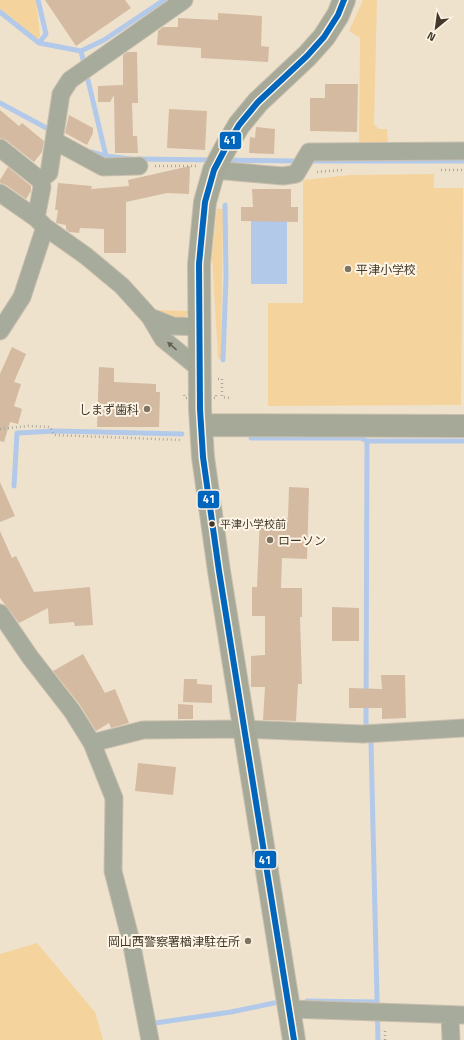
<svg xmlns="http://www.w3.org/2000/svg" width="464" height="1040" viewBox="0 0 464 1040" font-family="'Titillium Web','Noto Sans JP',sans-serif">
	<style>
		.green { fill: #f4d39d }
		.water { fill: #b2c9ea }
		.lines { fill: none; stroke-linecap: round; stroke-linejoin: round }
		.stream { stroke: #b2c9ea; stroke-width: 5 }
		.building { fill: #d3baa0 }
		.street-casing { stroke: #cabfaf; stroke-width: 19 }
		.secondary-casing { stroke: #cabfaf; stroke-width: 24 }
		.path { stroke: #a9a99a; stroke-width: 2.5; stroke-dasharray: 1 3; stroke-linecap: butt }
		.street { stroke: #a7ab9b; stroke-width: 17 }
		.secondary { stroke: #a6a997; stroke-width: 22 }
		.path-bridge { stroke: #a9a99a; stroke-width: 2.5; stroke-dasharray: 1 3; stroke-linecap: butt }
		.bus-1-casing { stroke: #fef4e5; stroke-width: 9 }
		.bus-1 { stroke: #0065bd; stroke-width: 6 }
		.oneway { fill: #656051 }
		.poi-dot { fill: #7f7462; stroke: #fef4e5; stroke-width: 1.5 }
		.bus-dot { fill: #423829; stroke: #fef4e5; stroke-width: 1.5 }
		.labels { text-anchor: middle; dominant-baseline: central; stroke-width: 4; stroke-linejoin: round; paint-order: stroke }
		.bus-label { font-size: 11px; fill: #423829; stroke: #fef4e5; text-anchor: start }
		.poi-label { font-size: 12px; fill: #423829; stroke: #fef4e5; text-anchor: start }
		.line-badge { stroke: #fef4e5; stroke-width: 1.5 }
		.badge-label { font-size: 11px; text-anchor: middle; font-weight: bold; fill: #fff }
	</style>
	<rect width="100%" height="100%" fill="#efe2cd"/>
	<path class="green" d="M0,0h36l4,36 -3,4 -37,-31z
		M363,0h14l-3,124 5,5h8l1,17 -29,1 1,-109 -11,-7z
		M434,174v14h29l-2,217 -193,1v-103h35v-123l48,-5z
		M217,209h6l-2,151 -3,-2 -6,-102z
		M158,310l31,1 -4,7c-10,2 -20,0 -27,-8z
		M37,943l58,69 8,28h-103v-86z"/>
	<path class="water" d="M251,221h36v63h-36z"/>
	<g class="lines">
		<path class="stream" d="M38,0l8,34 -7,9
			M0,12l39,31 42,8 23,-11 60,-40
			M81,51l25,105 25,3
			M0,103l52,28
			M91,152l15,4
			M139,159l74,1
			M225,160l74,1
			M307,161h157
			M223,360l3,-83 -1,-72
			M251,438h110l6,3
			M14,486l3,-53 39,-2 126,3
			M307,1001l69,1
			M155,1023l76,-11 43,-9
			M378,1040l-7,-298 -5,-19 1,-282h97"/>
	</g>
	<path class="building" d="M45,0h80l6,8 -55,38z
		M218,13l44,3 -1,30 8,1 -1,15 -67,-4v-10l-44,-3 1,-14 5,-4h15v-9l40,2z
		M127,52h10l1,51h-6l1,33h4l1,17h-23l-1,-58 -4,7h-12v-16l25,-1v-30z
		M325,84h33l-1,48 -47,-1v-33h15z
		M169,109l38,2 -2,39 -38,-2z
		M0,110l19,16 3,-3 22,18 -2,11 -8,10 -28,-22 -6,-2z
		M69,115l24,13v5l-6,12 -22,-12z
		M256,127l19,2 -1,25 -25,-1 1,-16 5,1z
		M190,166l-1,28 -22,-1 -41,9v51h-22v-24l-24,-1 -1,5 -10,-1 -3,-3v-4l-10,-2 2,-13h-3l3,-27 34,3 -1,3 38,-3 -1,-6z
		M8,167l23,19v5l-5,8 -20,-14 -6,-2v-3z
		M252,189h39v18h7v15l-57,-1v-14h12z
		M12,347l14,7 -12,28 7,2 -7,22 8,3 -4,15 -8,-2 -6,20 -4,-1v-67z
		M99,367l15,1v14l42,2v8h4l-1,35h-62z
		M0,482l15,34 -15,6z
		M289,487l20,1 -2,71 -25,-1 -1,30h21v29h-2l2,67h-4l-2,37 -33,-1 2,-33h-14v-31l14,-1v-39h-13v-29h5l3,-70 28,1z
		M0,531l12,27 4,-2 18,36 56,-5 3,38 -18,1 -1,-4 -25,2 -1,-16 -29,15 -19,-25z
		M332,607l27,1v33h-27z
		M83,654l22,39 10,-4 14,34 -18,5 -2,-5 -13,8 -16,-26 -27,-34z
		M381,675h24l1,43 -24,1v-11h-33v-20l33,1z
		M184,679h13v5l15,1v18l-29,-1z
		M178,704l15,1v14h-15z
		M138,763l38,4 -3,28 -38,-4z"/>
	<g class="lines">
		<defs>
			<path id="street" d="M55,141l48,26 36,-1
				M0,148l40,32 2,7 -6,31
				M214,170l69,6 13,-2 13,-22 155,-1
				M40,180l9,-7 12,-79 9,-14 114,-80
				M0,193l36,25 9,9 41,29 36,30 28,31 13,22 38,31
				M150,317l23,9 26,1
				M0,331l22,-34 23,-70
				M0,613l30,44 42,54 20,32 22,55 -1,73 18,70 19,99
				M92,743l51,-13 101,-1 119,5 101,-6
				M289,1009l175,6
				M450,1015l1,25"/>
			<path id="secondary" d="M202,425l262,1
				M294,1040l-75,-469 -16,-114 -3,-48 -1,-145 6,-62 9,-32 11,-21 14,-24 19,-23 49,-46 17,-19 14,-22 6,-15"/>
		</defs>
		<use href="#street" class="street-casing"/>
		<use href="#secondary" class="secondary-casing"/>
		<path class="path" d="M155,166h41
			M441,170h23
			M317,172l25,-2
			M218,379h4v18l7,1
			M0,429l28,-3 22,1 4,8 128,5
			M385,1040v-11"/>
		<use href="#street" class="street"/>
		<use href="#secondary" class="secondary"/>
		<path class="path-bridge" d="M184,395l1,3h31v-3"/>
		<defs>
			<path id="bus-1" d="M294,1040l-75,-469 -16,-114 -3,-48 -1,-145 6,-62 9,-32 11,-21 14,-24 19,-23 49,-46 17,-19 14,-22 6,-15"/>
		</defs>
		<use href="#bus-1" class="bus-1-casing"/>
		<use href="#bus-1" class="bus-1"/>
	</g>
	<defs><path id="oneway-solid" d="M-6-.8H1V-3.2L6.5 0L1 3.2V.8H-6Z"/></defs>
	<use class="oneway" href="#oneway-solid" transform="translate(172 346) rotate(-140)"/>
	<g class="poi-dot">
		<circle cx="348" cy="269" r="4"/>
		<circle cx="147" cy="409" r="4"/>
		<circle cx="270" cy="540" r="4"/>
		<circle cx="248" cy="941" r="4"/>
	</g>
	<circle class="bus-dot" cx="212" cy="524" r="3.5"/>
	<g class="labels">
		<g class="bus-label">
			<text x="220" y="524">平津小学校前</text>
		</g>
		<g class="poi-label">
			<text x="356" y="269">平津小学校</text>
			<text x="139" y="409" text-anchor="end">しまず歯科</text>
			<text x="278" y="540">ローソン</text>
			<text x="240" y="941" text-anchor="end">岡山西警察署楢津駐在所</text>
		</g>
	</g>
	<g class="line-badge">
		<rect x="219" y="131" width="23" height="19" rx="4" fill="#0065bd"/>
		<rect x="197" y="490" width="23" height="19" rx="4" fill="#0065bd"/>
		<rect x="254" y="850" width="23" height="19" rx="4" fill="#0065bd"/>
	</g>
	<g class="badge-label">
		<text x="230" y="144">41</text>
		<text x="209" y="503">41</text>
		<text x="265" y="864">41</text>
	</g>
	<g transform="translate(436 28) rotate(209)" stroke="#fef4e5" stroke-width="3" paint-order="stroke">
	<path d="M0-3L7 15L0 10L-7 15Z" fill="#423829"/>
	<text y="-6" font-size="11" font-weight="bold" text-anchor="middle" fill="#423829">N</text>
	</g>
</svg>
